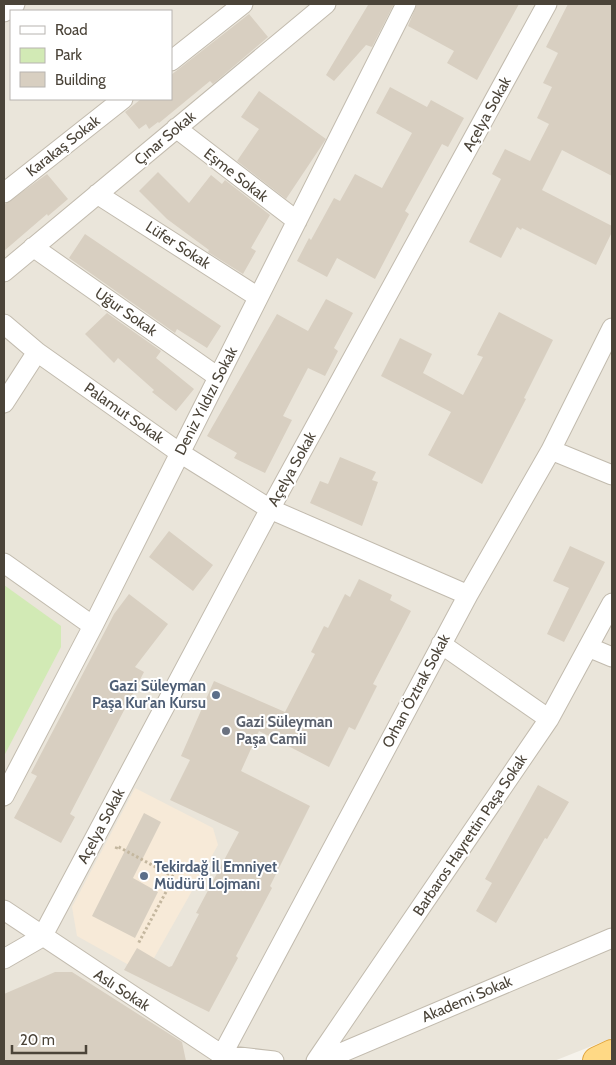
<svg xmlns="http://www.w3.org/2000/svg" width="616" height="1065" viewBox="0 0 616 1065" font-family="Cabin,sans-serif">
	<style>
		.residential { fill: #eae5da; fill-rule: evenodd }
		.commercial { fill: #f7ead8 }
		.green { fill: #d2eab5 }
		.building { fill: #d8cfc1 }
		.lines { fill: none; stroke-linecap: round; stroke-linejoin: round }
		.minor-casing { stroke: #c2bbae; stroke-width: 21 }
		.trunk-casing { stroke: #e0a43c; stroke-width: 30 }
		.path { stroke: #c4b79f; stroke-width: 3; stroke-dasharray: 2.5 2.5; stroke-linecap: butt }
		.minor { stroke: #fff; stroke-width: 19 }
		.trunk { stroke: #ffd985; stroke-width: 28 }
		.service-dot { fill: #5c6f8a; stroke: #fff; stroke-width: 2 }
		.worship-dot { fill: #6b7280; stroke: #fff; stroke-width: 2 }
		.labels { text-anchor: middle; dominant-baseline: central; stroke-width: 4; stroke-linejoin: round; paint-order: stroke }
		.street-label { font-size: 15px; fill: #4b4439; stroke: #fff }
		.service-label { font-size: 15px; font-weight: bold; fill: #4e5e75; stroke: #fff; text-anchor: end }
		.worship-label { font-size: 15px; font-weight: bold; fill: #5b616d; stroke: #fff; text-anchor: start }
	</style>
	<rect width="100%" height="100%" fill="#f6f3ec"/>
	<path class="residential" d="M4,4h608v1034l-58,23h-550zM11,11h160v88h-160z"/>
	<path class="commercial" d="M135,788l78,40 5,17 -73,129 -68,-38 -5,-29z"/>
	<path class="green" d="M4,585l57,41v21l-57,109z"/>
	<path class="building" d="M367,4h27l-22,43 -6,-2 -32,36 -8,-6 42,-70z
		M417,4h102l-42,76 -30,-17 7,-12 -46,-25z
		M568,4h44v172l-50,-26 -20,40 70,36v6l-16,33 -74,-37 -1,2 -4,-3 -16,31 -32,-16 32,-63 -9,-5 13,-25 25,12 19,-37 -12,-6 15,-31 -9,-4 15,-30 -12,-6z
		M249,14l19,23 -55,47 -3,-3 -51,42 -1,-1 -9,7 -3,-5 -7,5 -14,-17 16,-13h30v-24z
		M390,87l37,20 4,-7 33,18 -16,29 -6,-3 -37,67 4,3 -34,65 -38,-21 -10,19 -30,-16 12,-23 2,2 23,-42 6,3 15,-27 27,14 30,-55 -36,-20z
		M259,91l67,48 -40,60 -49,-38 22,-32 -18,-12z
		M158,172l31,31 22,-28 11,9 3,-4 45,35 -19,33 5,3 -13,23 -35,-22 1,-2 -42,-31 -28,-28z
		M47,174l21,25 -20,17 -1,-2 -43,37v-46z
		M85,234l136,92 -14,22 -30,-19 -2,4 -106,-75z
		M326,299l27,14 -19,35 4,3 -13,25 -17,-8 -25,48 9,4 -27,53 -31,-15 3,-5 -30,-17 70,-122 31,17z
		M499,312l54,28 -29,58 2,1 -44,85 -54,-29 23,-43 -70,-36 19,-38 32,16 -9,19 40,22 20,-38 -6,-2z
		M107,313l54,38 -5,7 38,31 -18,22 -24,-19 2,-2 -36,-32 -4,5 -29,-29z
		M340,457l36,15 -4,8 6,2 -16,44 -52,-23 10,-22 8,3z
		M169,531l44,34 -20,26 -44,-34z
		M570,546l35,16 -41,80 -17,-8 22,-46 -16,-7z
		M359,579l33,16 -2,5 21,11 -38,73 4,2 -22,44 -6,-3 -20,40 -70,-36 -18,40 69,35 -40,80 2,2 -36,68 2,2 -29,54 -85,-42 13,-22 32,19 3,-1 27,-52 -3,-1 43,-81 -69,-32 20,-40 -9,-4 33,-75 71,31 30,-58 -4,-2 13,-26 4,2 17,-34 5,3z
		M129,594l39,30 -33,43 9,5 -74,142 5,3 -14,26 -47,-25 23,-42 -6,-3 83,-159z
		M538,785l31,17 -22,37 -2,-1 -49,85 -20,-12 16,-28 -7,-4z
		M144,813l17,9 -28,56 25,14 -23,46 -43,-22z
		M55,972h17l110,70 4,19h-182v-67z"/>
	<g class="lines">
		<defs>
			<path id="minor" d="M4,12l11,-8
				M171,61l72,-57
				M176,128l121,93
				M4,193l119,-94
				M97,194l161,103
				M33,247l185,130
				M4,272l322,-268
				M4,324l33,28 143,101 90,56 198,86
				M4,403l33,-51
				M551,450l61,25
				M4,563l89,63
				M441,644l108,75
				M588,647l24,10
				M4,796l89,-170 313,-622
				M4,910l218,145 52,6
				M42,937l228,-428 277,-505
				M4,959l38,-22
				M222,1055l246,-460 83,-145 61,-122
				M316,1061l233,-342 63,-116
				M322,1061l290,-123"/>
			<path id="trunk" d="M597,1061l15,-7"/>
		</defs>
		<use href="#minor" class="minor-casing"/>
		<use href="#trunk" class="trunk-casing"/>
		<path class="path" d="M116,849l1,-3 57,31 -36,67"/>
		<use href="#minor" class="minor"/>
		<use href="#trunk" class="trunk"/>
	</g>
	<g class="service-dot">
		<circle cx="216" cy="695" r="5"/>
		<circle cx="144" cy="876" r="5"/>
	</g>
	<circle class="worship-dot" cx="226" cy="731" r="5"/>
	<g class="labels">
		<g class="street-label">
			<text transform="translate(487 114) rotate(-61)">Açelya Sokak</text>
			<text transform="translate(165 138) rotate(-40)">Çınar Sokak</text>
			<text transform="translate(63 146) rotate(-38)">Karakaş Sokak</text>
			<text transform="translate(236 175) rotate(38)">Eşme Sokak</text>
			<text transform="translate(178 245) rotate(33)">Lüfer Sokak</text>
			<text transform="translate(126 312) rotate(35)">Uğur Sokak</text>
			<text transform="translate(206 401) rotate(-63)">Deniz Yıldızı Sokak</text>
			<text transform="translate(124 413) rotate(35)">Palamut Sokak</text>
			<text transform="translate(292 469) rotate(-61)">Açelya Sokak</text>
			<text transform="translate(416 691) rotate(-62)">Orhan Öztrak Sokak</text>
			<text transform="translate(101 826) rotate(-62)">Açelya Sokak</text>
			<text transform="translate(470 835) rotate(-56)">Barbaros Hayrettin Paşa Sokak</text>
			<text transform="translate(122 990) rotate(33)">Aslı Sokak</text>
			<text transform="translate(467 999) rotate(-23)">Akademi Sokak</text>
		</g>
		<g class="service-label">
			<text x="206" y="686">Gazi Süleyman<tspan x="206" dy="17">Paşa Kur'an Kursu</tspan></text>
			<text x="154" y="867" text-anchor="start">Tekirdağ İl Emniyet<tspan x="154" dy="17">Müdürü Lojmanı</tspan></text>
		</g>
		<g class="worship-label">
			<text x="236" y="722">Gazi Süleyman<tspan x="236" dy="17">Paşa Camii</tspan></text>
		</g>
	</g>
	<rect width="616" height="1065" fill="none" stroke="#4b4439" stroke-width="10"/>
	<rect x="10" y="10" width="162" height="90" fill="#ffffff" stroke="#b7b4b0"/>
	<rect x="20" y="26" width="25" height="8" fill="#ffffff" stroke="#b7b4b0"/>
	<text x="55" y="35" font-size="15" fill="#4b4439">Road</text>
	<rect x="20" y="48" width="25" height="15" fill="#d2eab5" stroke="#b7b4b0"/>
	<text x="55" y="60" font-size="15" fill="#4b4439">Park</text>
	<rect x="20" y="72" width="25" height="15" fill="#d8cfc1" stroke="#b7b4b0"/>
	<text x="55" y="85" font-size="15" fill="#4b4439">Building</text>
	<path d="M12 1045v8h74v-8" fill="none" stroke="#4b4439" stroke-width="2.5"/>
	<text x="20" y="1045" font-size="15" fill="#4b4439" stroke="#ffffff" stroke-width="4" paint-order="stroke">20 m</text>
</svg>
